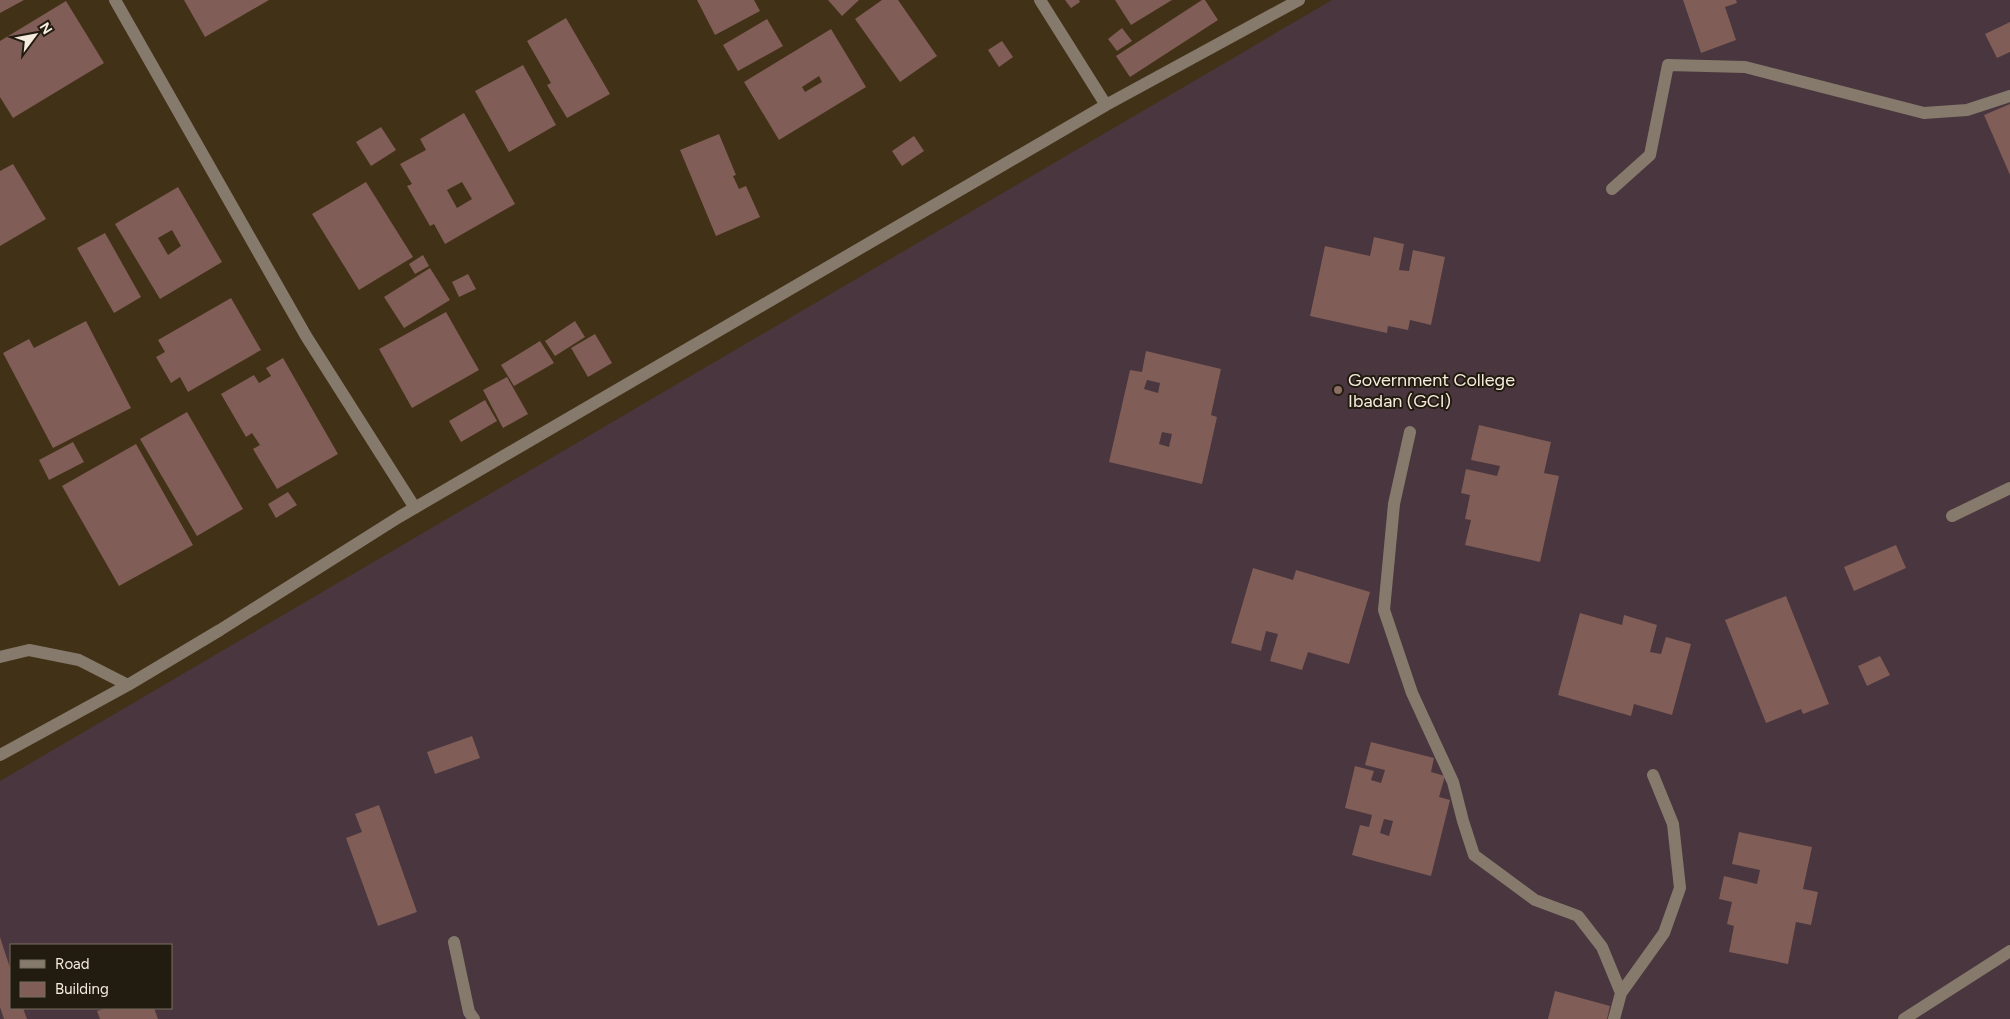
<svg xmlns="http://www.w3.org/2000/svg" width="2010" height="1019" viewBox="0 0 2010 1019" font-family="Figtree,sans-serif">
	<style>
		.education { fill: #49363e; fill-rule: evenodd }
		.building { fill: #805d56; fill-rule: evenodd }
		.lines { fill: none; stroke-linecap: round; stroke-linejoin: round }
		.minor { stroke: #867a6c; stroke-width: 12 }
		.education-dot { fill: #8d6e63; stroke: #221b0f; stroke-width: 2 }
		.labels { text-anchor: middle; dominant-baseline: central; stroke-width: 4; stroke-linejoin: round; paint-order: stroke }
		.poi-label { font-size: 18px; fill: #f6ecdd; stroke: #221b0f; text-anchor: start }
	</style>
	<rect width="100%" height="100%" fill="#413117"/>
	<path class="education" d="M1332,0h678v1019h-2010v-238zM11,945h160v63h-160z"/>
	<path class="building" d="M0,0h24l-24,13z
		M184,0h85l-64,37z
		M697,0h57l6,11 -45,24z
		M828,0h31l-17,16z
		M882,0h16l39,56 -37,26 -45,-63z
		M1065,0h14l1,2 -9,6z
		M1115,0h57l-41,25z
		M1202,0h3l13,20 -88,57 -14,-21z
		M1683,0h53l1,3 -12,4 11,33 -35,13z
		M66,1l38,62 -91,55 -13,-21v-56z
		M566,18l44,76 -43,24 -20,-33 4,-2 -24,-42z
		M767,19l16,27 -45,25 -15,-26z
		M2010,22v30l-13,6 -12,-24z
		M1122,28l10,13 -15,10 -9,-12z
		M831,29l35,58 -87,53 -35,-58zM819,76l3,6 -17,10 -3,-5z
		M1002,41l11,16 -14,10 -11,-17z
		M523,65l33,60 -47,27 -34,-61z
		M2010,104v71l-26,-60z
		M464,113l51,91 -70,40 -11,-20 -4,2 -23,-40 5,-2 -12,-20 26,-14 -6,-11zM462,182l10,17 -15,9 -10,-18z
		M381,127l15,23 -25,16 -15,-24z
		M719,134l17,41 -3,1 6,13 7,-3 14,31 -44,19 -36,-86z
		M914,136l10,15 -22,15 -10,-15z
		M13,164l33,55 -46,27v-75z
		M366,182l47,75 -54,33 -47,-76z
		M178,187l44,75 -62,37 -45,-75zM172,230l9,16 -13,9 -10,-17z
		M105,233l36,64 -27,16 -37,-65z
		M1374,237l30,7 -5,26 10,1 4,-21 32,7 -14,68 -21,-5 -2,10 -20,-4 -1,7 -77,-17 15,-70 45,10z
		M423,255l6,11 -14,8 -6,-10z
		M430,268l20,32 -46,28 -20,-31z
		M468,274l8,15 -17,8 -7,-15z
		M231,298l30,52 -73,42 -8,-15 -9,6 -15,-26 9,-5 -7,-12z
		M446,312l33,58 -67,38 -33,-59z
		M86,321l45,87 -78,40 -50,-95 26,-14 5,9z
		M575,321l10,16 -30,19 -10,-15z
		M595,334l17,29 -24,14 -17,-29z
		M540,341l14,22 -40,23 -13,-21z
		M1146,351l75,18 -10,46 6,2 -15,67 -93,-22 21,-92 12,2zM1147,380l13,3 -2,10 -14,-4zM1162,432l10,2 -3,13 -10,-3z
		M283,358l55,96 -61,35 -24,-40 7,-4 -8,-12 -6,4 -25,-43 33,-19 5,8 12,-7 -5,-8z
		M507,377l21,37 -25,14 -20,-38z
		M485,400l12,21 -36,21 -12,-21z
		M187,412l56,97 -46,27 -57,-97z
		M1479,425l72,17 -7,31 15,3 -19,86 -75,-17 6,-25 -6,-1 5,-24 -9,-2 5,-24 31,7 3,-10 -29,-6z
		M73,442l11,20 -35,18 -10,-20z
		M136,444l57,101 -74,41 -57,-100z
		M288,492l9,13 -21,13 -8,-14z
		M1896,545l10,23 -52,23 -10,-24z
		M1253,568l40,12 3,-10 74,22 -21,72 -41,-12 -6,18 -32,-9 8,-27 -12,-3 -5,20 -30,-8z
		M1786,596l43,108 -26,10 -2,-5 -35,14 -41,-103z
		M1580,613l42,12 2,-10 33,10 -7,27 11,2 5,-17 25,7 -19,71 -38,-11 -3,12 -73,-21z
		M1880,656l10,19 -23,11 -9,-20z
		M472,736l8,22 -45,16 -8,-22z
		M1371,742l63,16 -3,14 14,4 -6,21 11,3 -19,76 -79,-21 8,-30 9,2 3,-12 -27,-7 10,-42 19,5 -3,9 10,3 4,-13 -20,-5zM1384,819l9,2 -4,15 -9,-3z
		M379,805l38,107 -39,14 -32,-88 16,-6 -7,-18z
		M1739,832l73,15 -9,42 15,3 -7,33 -15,-3 -8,42 -59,-12 5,-26 -7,-2 5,-22 -13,-3 5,-23 33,8 3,-14 -28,-6z
		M0,937l11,34v37h12l4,11h-23l-4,-12z
		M1555,991l55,15 -3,13h-59z
		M107,1008h47l4,11h-58l-3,-8z"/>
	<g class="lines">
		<path class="minor" d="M115,0l191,336 109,172
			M1040,0l66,105
			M1612,189l38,-34 18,-90 77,2 179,46 43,-3 43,-14
			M1410,432l-16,72 -10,106 28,83 41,89 10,39 11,34 61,45 43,16 24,31 19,46
			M1952,516l58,-28
			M0,657l29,-7 50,10 49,25
			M0,755l128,-70 92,-55 179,-113 707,-412 193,-105
			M454,942l15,70 5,7
			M1614,1019l7,-26 43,-60 16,-45 -7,-64 -20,-49
			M1904,1019l106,-68"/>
	</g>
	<circle class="education-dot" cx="1338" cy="390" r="5"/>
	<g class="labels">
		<g class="poi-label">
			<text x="1348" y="380">Government College<tspan x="1348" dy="21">Ibadan (GCI)</tspan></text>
		</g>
	</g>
	<rect x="10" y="944" width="162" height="65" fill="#221b0f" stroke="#776f61"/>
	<rect x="20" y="960" width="25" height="8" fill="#867a6c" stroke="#776f61"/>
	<text x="55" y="969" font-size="15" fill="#f6ecdd">Road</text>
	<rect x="20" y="982" width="25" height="15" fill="#805d56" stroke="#776f61"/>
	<text x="55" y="994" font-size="15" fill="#f6ecdd">Building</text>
	<g transform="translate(35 35) rotate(58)" stroke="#221b0f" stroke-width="4" paint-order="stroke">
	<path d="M0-4L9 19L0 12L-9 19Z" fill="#f6ecdd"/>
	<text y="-8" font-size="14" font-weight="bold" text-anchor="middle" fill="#f6ecdd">N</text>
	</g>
</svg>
